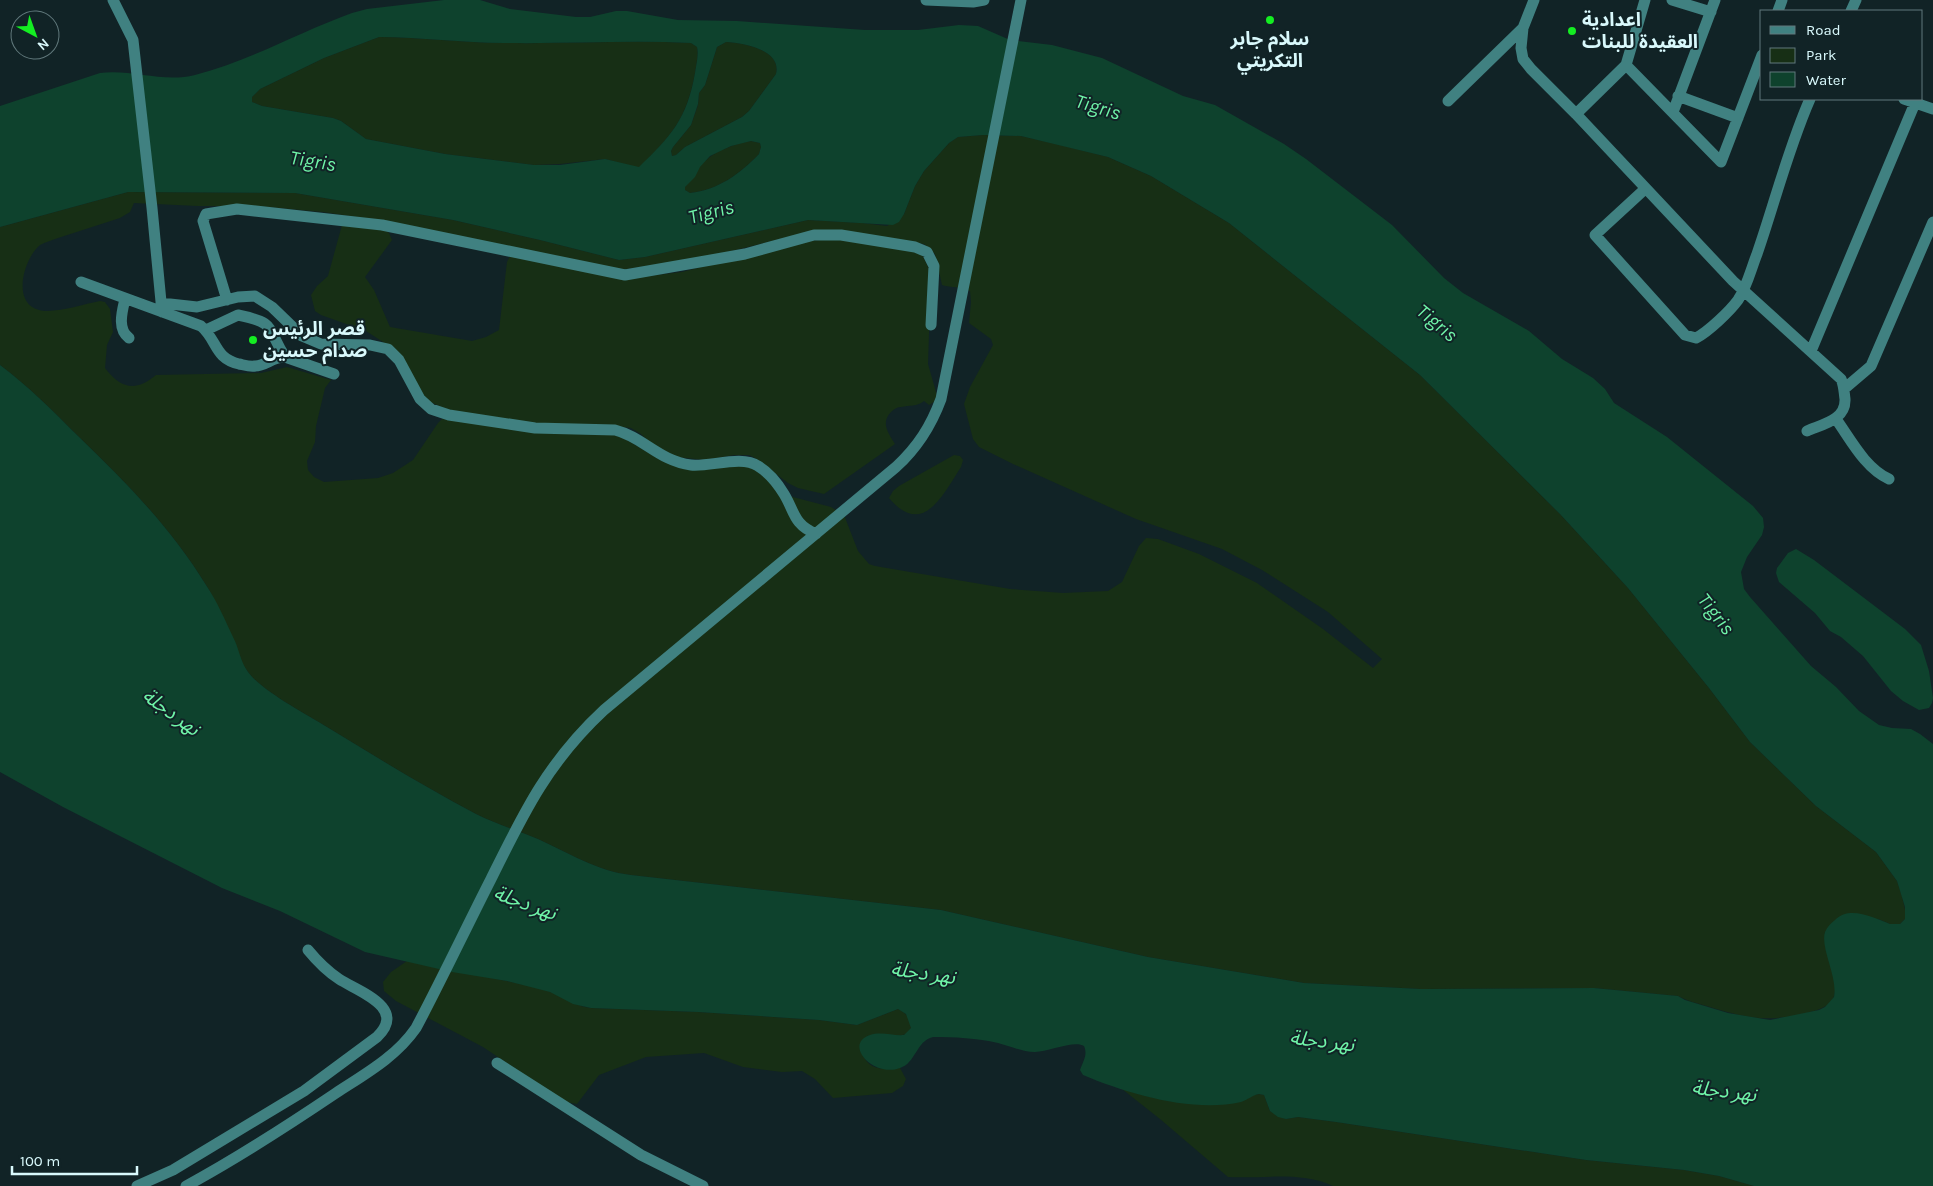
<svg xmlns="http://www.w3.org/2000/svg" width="1933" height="1186" viewBox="0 0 1933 1186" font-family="Karla,'Noto Sans Arabic',sans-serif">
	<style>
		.green { fill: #172f15; fill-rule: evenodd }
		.water { fill: #0e422d; fill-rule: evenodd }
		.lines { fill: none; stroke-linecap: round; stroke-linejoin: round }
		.minor { stroke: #408181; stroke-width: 11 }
		.poi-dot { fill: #14ed22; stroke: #112326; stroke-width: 2 }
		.labels { text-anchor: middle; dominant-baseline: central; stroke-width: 4; stroke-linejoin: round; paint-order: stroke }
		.poi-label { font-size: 19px; font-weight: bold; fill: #d9f9fc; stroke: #112326; text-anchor: start }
		.water-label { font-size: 20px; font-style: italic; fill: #6ff4a8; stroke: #112326 }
	</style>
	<rect width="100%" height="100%" fill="#112326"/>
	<path class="green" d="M379,37c42,0 83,6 125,6 63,1 125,-3 187,0l6,4c2,8 -1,18 -2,26 -8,46 -24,63 -56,95l-34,-9 -45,5 -26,1 -89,-11 -79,-15 -25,-18 -8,-3 -71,-12 -10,-4v-5l8,-8 64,-31z
		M726,42c18,1 56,8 50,32l-27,37 -7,6 -57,30 -9,8 -4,1 -1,-5 2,-4 18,-22 7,-20 1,-12 6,-8 12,-38z
		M983,135l38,1 35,8 52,13 43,19 78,47 191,152 140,139 68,74 81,100 41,54 66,64 60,46 21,29 5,15 4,18 -1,5 -5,5h-10l-12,-5 -53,13c-1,20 15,46 9,64 -3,11 -17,14 -27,17 -39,9 -56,6 -94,-5 -12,-4 -24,-6 -35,-12l-84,-8 -173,1 -117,-6 -156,-26 -207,-47 -310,-35c-34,-4 -62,-22 -93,-36 -21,-9 -42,-15 -62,-25 -51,-27 -100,-57 -149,-87 -21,-13 -65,-36 -79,-55 -18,-24 -25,-61 -42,-87 -35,-57 -80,-103 -128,-149 -25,-25 -50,-50 -78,-71v-138l128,-35 167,1 158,27 87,20 79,20 26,-3 163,-37 54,3 25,3 17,-12 11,-28 9,-15 25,-28 9,-6zM134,203l64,3h59l66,6 61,9 236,49 87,-13 105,-26h16l96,13 11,10 7,31c10,3 18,1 28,6l1,11 -2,21 22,16 2,6 -23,42 -6,17 9,35 6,8 34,17 123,55 86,30 40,21 66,42 54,47 -9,9 -50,-39 -66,-46 -58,-29 -41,-15 -12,-1 -7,8 -17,36 -14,9 -45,2 -53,-4 -135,-23 -6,-2 -11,-13 -14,-36 -13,-8 -42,-11 -40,-31 -87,-4 -45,-27 -175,-15 -4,4 -25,37 -20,13 -15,5 -54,4 -10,-5 -6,-7 -1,-9 8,-19 1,-16 9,-38 6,-8 -44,-13 -26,6 -105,2c-20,17 -35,14 -51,-7l2,-23 6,-13 -3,-23 -5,-7 -5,-1c-16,3 -46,13 -61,9 -28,-7 -15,-52 1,-65 5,-3 13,-5 18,-7 21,-7 41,-13 62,-20l10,-6z
		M751,141l9,2 1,4 -2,7c-19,20 -41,36 -69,39l-5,-3v-3c6,-8 12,-18 19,-25 12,-12 31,-18 47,-21z
		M342,225l41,4 6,4 3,7 -27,37 9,13 16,37 82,14 14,-4 13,-7 8,-68 3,-6 122,22 50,-6 123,-31 33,-2 83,13 10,21 -3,91 10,35 -9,6 -5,-4c-8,6 -14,4 -23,6 -4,0 -7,2 -10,5 -11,11 -2,22 4,32l-71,50 -26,-6 -10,-5 -33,-25 -6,-3h-15l-29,5 -28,-3 -24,-12 -12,-11 -10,-6 -15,-2h-74l-93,-16 -19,-8 -8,-7 -28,-46 -28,-18 -45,-16 -6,-4 -4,-16 6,-9 11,-10z
		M954,455l6,1 3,4 -2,7c-17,26 -38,72 -72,31l4,-7 6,-5z
		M407,961c46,11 95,17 141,30 15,5 26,15 43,17l107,4 121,8 38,5 41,-16c8,4 13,9 13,19l-4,6 -9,2 -13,-2 -18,2 -7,10c6,24 18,24 40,22l6,11 -3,7 -11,7 -59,5 -18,-19 -13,-8 -20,1 -39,-5 -39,-14 -58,4 -47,18 -22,29 -11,-2 -83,-55 -87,-46 -12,-10 -1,-9 8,-10z
		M1122,1089c27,8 56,16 84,15 17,0 36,-7 53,-10l5,1 6,16 16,8 12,-2 38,5 250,38 98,10 35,6 35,10h-421c-33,-15 -70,-7 -105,-9l-68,-58z"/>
	<path class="water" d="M444,0h36l30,9 66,8h14l26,-6h11l51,9 59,1 128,9h53l41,-5 19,1 32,14 42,5 50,13 81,38 32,9 69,39 22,15 86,66 52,53 19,15 66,38 33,28 31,19 12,11 9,14 53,34 86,69 10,12 1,9 -2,8 -15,22 -6,15 3,17 6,8 61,69 25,21 23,24 20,14 13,3 19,1 9,5 13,10v442h-179l-35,-10 -35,-6 -98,-10 -250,-38 -38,-5 -12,2 -8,-2 -8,-6 -6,-16 -5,-1c-7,1 -11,6 -18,8 -48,11 -113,-8 -158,-27l-3,-5c3,-9 8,-15 4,-24 -10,-6 -36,6 -49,6 -13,0 -25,-6 -37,-9 -21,-5 -44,-6 -65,-6 -17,4 -17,26 -33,31 -27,10 -57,-24 -30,-33 11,-4 23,1 34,0l7,-7 -5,-14 -8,-5 -41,16 -38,-5 -121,-8 -107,-4 -18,-4 -23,-12 -43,-11 -55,-9 -87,-20 -85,-41 -58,-23 -159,-81 -63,-35v-407c28,21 53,46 78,71 48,46 93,92 128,149 11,16 19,35 27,52 6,11 7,24 15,35 14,19 58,42 79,55 49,30 98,60 149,87 20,10 41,16 62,25 31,14 59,32 93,36l310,35 207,47 156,26 117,6 173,-1 84,8 7,4 43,13 42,7 49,-10 6,-3 9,-10c4,-20 -14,-49 -9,-65 2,-5 6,-9 10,-12 15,-15 39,-2 55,4h10l5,-5v-12l-8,-26 -21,-29 -60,-46 -66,-64 -41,-54 -81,-100 -68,-74 -140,-139 -191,-152 -78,-47 -43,-19 -87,-21 -38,-1 -25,2 -9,6 -25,28 -9,15 -11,28 -5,8 -6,3 -85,-5 -163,37 -26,3 -79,-20 -87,-20 -158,-27 -167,-1 -128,35v-121l100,-33c32,-4 63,10 95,2 55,-14 104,-43 157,-62l15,-4zM379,37c42,0 83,6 125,6 63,1 125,-3 187,0l6,4c2,8 -1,18 -2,26 -8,46 -24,63 -56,94l-34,-8 -45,6h-26l-89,-11 -79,-15 -25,-18 -8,-3 -71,-12 -10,-4v-5l8,-8 64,-31zM726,42c18,1 56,8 50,32l-27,37 -7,6 -57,30 -9,8 -4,1 -1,-5 2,-4 18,-22 7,-21 1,-11 6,-8 12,-38zM751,141l9,2 1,4 -2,7c-19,20 -41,36 -69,39l-5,-3v-3l10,-10 5,-10 10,-11 21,-10z
		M1796,549l18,11 91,69 16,16 8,26 4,27 -1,5 -3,5 -10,2 -16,-9 -12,-10 -28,-35 -22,-19 -11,-6 -15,-18 -36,-31 -3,-9 1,-5 11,-15z"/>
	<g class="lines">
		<path class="minor" d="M113,0l20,40 19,168 10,104
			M926,0l47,2 11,-2
			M1534,0l-11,28 -2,20 2,11 8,10 45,45 157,167 108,98c3,6 3,13 4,20 1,21 -22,25 -38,32
			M1672,0l39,12
			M1778,11l4,-11
			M1851,11l5,-11
			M1626,65l95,97 41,-107
			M1678,96l60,22
			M1904,99l29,10
			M1448,101l75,-73
			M1673,112l42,-112
			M1576,114l50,-49 19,-65
			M1645,189l-50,46 90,100 11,3c12,-6 34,-27 42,-38 9,-13 13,-31 19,-46 18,-52 31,-105 53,-155
			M81,282l120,44c17,15 13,32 38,38 5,1 11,3 16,2 11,0 17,-9 30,-9l49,17
			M125,299c-3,13 -8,30 4,39
			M227,300l-24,-79 3,-7 31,-5 145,16 243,50 120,-21 69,-19h27l74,12 12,5 7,14 -3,59
			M161,303l36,4 41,-10 17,-1 17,11 30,29 19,8 49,1 18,4 11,11 21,39 11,10 18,6 86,13 80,2c28,7 44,31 76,35 19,2 51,-10 67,1 10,6 20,18 26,28 11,18 9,30 32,40
			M206,330l32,-15c39,8 28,12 47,42
			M1811,351l104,-248
			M1844,389l27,-23 62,-144
			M1836,419c15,21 29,49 53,60
			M497,1063l144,92 62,31
			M137,1186l36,-16 131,-79 73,-54c31,-30 -20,-46 -38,-58 -12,-8 -22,-18 -31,-29
			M186,1186c52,-28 101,-60 150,-93 29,-19 60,-36 80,-65 26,-49 50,-100 75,-149 33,-67 57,-117 113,-169l292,-243c22,-20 35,-41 45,-68l80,-399"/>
	</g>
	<g class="poi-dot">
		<circle cx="1270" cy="20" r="5"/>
		<circle cx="1572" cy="31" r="5"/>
		<circle cx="253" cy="340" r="5"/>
	</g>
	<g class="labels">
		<g class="poi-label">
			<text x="1582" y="20">اعدادية<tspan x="1582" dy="22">العقيدة للبنات</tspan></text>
			<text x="1270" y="39" text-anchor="middle">سلام جابر<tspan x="1270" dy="22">التكريتي</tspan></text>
			<text x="263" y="329">قصر الرئيس<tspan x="263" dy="22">صدام حسين</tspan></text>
		</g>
		<g class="water-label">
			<text transform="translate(1098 107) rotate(17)">Tigris</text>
			<text transform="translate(313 161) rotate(10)">Tigris</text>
			<text transform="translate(711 212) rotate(-14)">Tigris</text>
			<text transform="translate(1437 323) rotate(40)">Tigris</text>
			<text transform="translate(1716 614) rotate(52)">Tigris</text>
			<text transform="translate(171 712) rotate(36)">نهر دجلة</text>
			<text transform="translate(525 903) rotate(20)">نهر دجلة</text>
			<text transform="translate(923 973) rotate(8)">نهر دجلة</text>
			<text transform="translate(1322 1041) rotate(7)">نهر دجلة</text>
			<text transform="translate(1724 1091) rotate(7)">نهر دجلة</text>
		</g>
	</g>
	<rect x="1760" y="10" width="162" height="90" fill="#112326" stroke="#61797c"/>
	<rect x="1770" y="26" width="25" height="8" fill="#408181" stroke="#61797c"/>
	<text x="1806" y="35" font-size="15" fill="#d9f9fc">Road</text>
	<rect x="1770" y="48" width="25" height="15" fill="#172f15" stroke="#61797c"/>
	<text x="1806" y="60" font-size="15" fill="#d9f9fc">Park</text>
	<rect x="1770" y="72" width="25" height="15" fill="#0e422d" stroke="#61797c"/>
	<text x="1806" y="85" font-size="15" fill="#d9f9fc">Water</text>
	<g transform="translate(35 35) rotate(139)"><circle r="24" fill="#112326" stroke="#61797c"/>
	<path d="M0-4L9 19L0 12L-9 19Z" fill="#14ed22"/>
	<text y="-8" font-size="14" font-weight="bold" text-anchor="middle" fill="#d9f9fc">N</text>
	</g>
	<path d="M12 1166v8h125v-8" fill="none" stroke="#d9f9fc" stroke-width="2.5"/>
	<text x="20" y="1166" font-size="15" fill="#d9f9fc" stroke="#112326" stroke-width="4" paint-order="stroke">100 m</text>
</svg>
